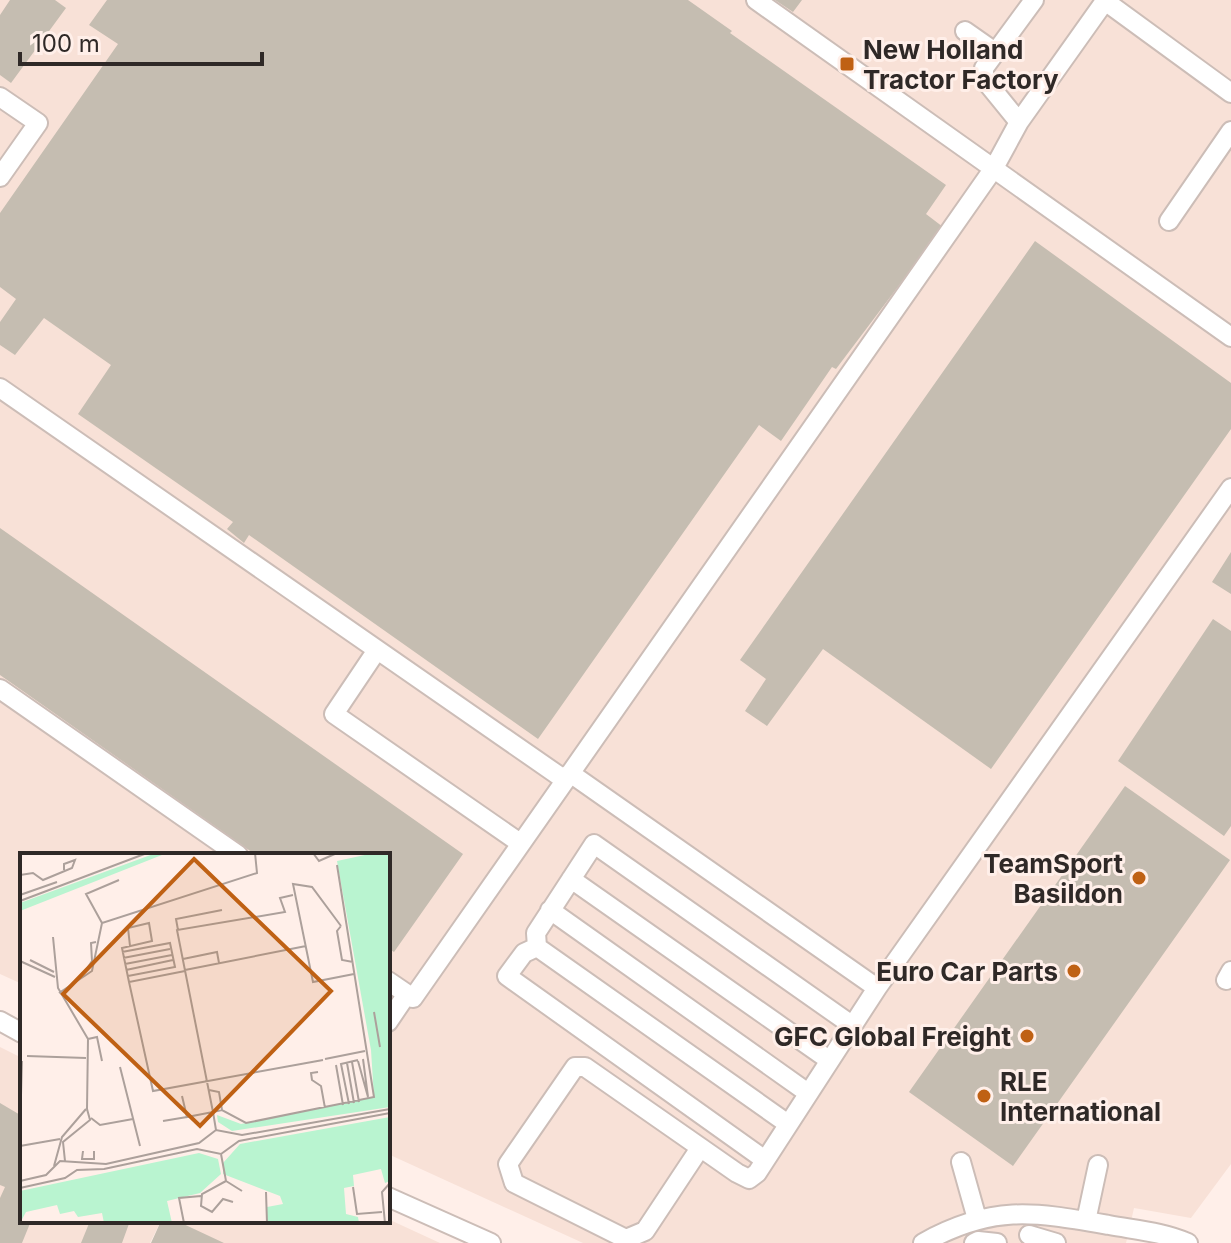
<svg xmlns="http://www.w3.org/2000/svg" width="1231" height="1243" viewBox="0 0 1231 1243" font-family="Inter,sans-serif">
	<style>
		.built { fill: #f8e1d7 }
		.building { fill: #c5bdb1 }
		.lines { fill: none; stroke-linecap: round; stroke-linejoin: round }
		.minor-casing { stroke: #ccbdb7; stroke-width: 22 }
		.minor { stroke: #fff; stroke-width: 18 }
		.poi-dot { fill: #bf6114; stroke: #ffefe9; stroke-width: 3 }
		.labels { text-anchor: middle; dominant-baseline: central; stroke-width: 6; stroke-linejoin: round; paint-order: stroke }
		.poi-label { font-size: 26px; font-weight: bold; fill: #2f2927; stroke: #ffefe9; text-anchor: end }
		.inset-road { fill: none; stroke: #aca09b; stroke-width: 2 }
		.view { fill: #bf6114; fill-opacity: 0.15; stroke: #bf6114; stroke-width: 4 }
		.inset-edge { fill: none; stroke: #2f2927; stroke-width: 4 }
	</style>
	<rect width="100%" height="100%" fill="#ffefe9"/>
	<path class="built" d="M0,0h1231v1164l-40,54 -57,-10 -8,35h-543l-195,-89v-299h-366v129l-22,-10z
		M0,1047l22,11v163h139l-11,22h-150z
		M388,1219l52,24h-286l12,-22h222z"/>
	<path class="building" d="M10,0h45l11,8 -55,75 -11,-8v-60z
		M107,0h581l44,31 -2,2 216,152 -20,29 17,13 -107,142 -4,-2 -51,74 -22,-16 -221,314 -289,-204 -5,8 -17,-14 6,-7 -155,-108 33,-49 -67,-47 -29,37 -15,-10v-23l16,-23 -16,-12v-74l118,-169 -29,-19z
		M775,0h27l-9,12z
		M1035,241l196,142v46l-240,340 -168,-120 -56,77 -22,-15 21,-32 -26,-19z
		M0,528l463,326 -69,98 -6,-4v-93h-132l-256,-180z
		M1231,552v42l-19,-12z
		M1213,619l18,12v195l-7,10 -106,-75z
		M1125,786l105,74 -217,306 -104,-74z
		M0,1103l22,13v105h9l-9,22h-22v-45l5,-11 -5,-2z
		M90,1221h40l-8,22h-41z
		M161,1221h16l47,22h-73z"/>
	<g class="lines">
		<defs>
			<path id="minor" d="M756,0l475,337
				M965,31l30,21
				M0,97l38,26 -38,54
				M1019,122l-35,-43v-11l50,-68
				M1169,221l62,-90
				M0,388l565,392
				M377,650l-43,64 186,129
				M0,689l238,166
				M570,773l307,215 354,-500
				M571,879l258,181
				M550,910l258,183
				M537,947l251,177
				M1226,980l5,-9
				M388,981l25,17 581,-830 25,-46 86,-121 126,92
				M0,1021l22,12
				M388,1022l19,-28
				M700,1148l-55,83 -19,8 -112,-56 -6,-19 67,-97h10l152,106 12,6 8,-6 120,-185
				M765,1160l-258,-184 17,-23 13,-6 -1,-14 58,-89 259,182
				M961,1162l16,57
				M388,1197l103,46
				M1086,1221l12,-56
				M1029,1235l27,8
				M923,1243c70,-39 111,-31 186,-18 27,5 54,7 79,18
				M974,1243l4,-2 19,2"/>
		</defs>
		<use href="#minor" class="minor-casing"/>
		<use href="#minor" class="minor"/>
	</g>
	<g class="poi-dot">
		<rect x="839" y="56" width="16" height="16" rx="4"/>
		<circle cx="1139" cy="878" r="8"/>
		<circle cx="1074" cy="971" r="8"/>
		<circle cx="1027" cy="1036" r="8"/>
		<circle cx="984" cy="1096" r="8"/>
	</g>
	<g class="labels">
		<g class="poi-label">
			<text x="863" y="49" text-anchor="start">New Holland<tspan x="863" dy="30">Tractor Factory</tspan></text>
			<text x="1123" y="863">TeamSport<tspan x="1123" dy="30">Basildon</tspan></text>
			<text x="1058" y="971">Euro Car Parts</text>
			<text x="1011" y="1036">GFC Global Freight</text>
			<text x="1000" y="1081" text-anchor="start">RLE<tspan x="1000" dy="30">International</tspan></text>
		</g>
	</g>
	<g transform="translate(20 853)">
		<rect width="370" height="370" fill="#ffefe9"/>
		<path d="M136,0h11l-147,58v-8zM354,0h16v254l-158,24 -14,-9 -1,-7 24,9 133,-27 -3,-47 -34,-189zM370,264v64l-5,2 -4,-14 -28,6 1,11 -10,2 2,26 12,3 1,6h-92v-16l16,-3 -3,-8 -57,-22v-11l17,-19zM179,300l19,6 3,15 -21,19 -33,8 5,22h-68l-2,-10 -24,4 -4,-6 -14,3 -3,-9 -31,7 -6,11v-32z" fill="#b9f4d0"/>
		<path class="inset-road" d="M293,0l6,8 18,-8M0,22l13,-2 10,7 29,-12 3,-8 -11,4v6M0,42l37,-13M0,48l127,-48M82,70l-16,-29 33,-14M321,73l-29,-39 -19,-3 20,98 41,-8M321,73l-4,5 5,29 11,2M158,77l-2,-11 46,-9M33,84l5,51 30,51 -1,70M102,99l48,-9 5,24 -47,9M103,105l47,-9M163,106l34,-7 2,11M10,107l24,12M0,108l35,16M105,111l47,-9M66,117l6,-9 -1,-18 5,-1M106,117l47,-10M165,117l121,-24M165,118l-56,11 24,109 170,-31M109,129l-7,-34 30,-7 -3,-18 -21,5 2,18M39,140l33,-22 10,-48 155,-50 -2,-20M354,159l6,35M68,186l9,-2 5,24M7,203l59,2M305,206l40,-8M338,208l10,36 -5,-38M332,209l7,40M327,210l7,40M316,212l7,40M100,214l20,79M298,219l-7,1 1,7 9,6 4,22M189,237l10,2 3,18M1,242l1,-34M162,243l5,21 26,-5 -36,-182 108,-18 -5,-14 13,-3M329,251l-8,-40 17,-4M71,265l9,7 33,-6M143,268l24,-4M196,277l-3,-18 9,-2 24,13 128,-26 -37,-232M0,293l40,-7M63,298l-1,8h12v-8M201,301l5,27 16,10M45,308l-2,-19 27,-22 -3,-11M34,313l8,-29 24,-28M0,328l26,-6 14,-14 46,3 93,-21 17,-13 26,5 148,-26M206,328l-24,13 -1,12 11,6 11,-13 10,3M333,334l4,27 25,-2M0,335l45,-10 12,-8 27,-1 93,-20 24,5 18,-13 151,-28M246,339l1,31M164,370l-5,-25 22,-2M365,370l-3,-31 8,-9"/>
		<path class="view" d="M174,6l137,132 -131,135 -137,-132z"/>
		<rect width="370" height="370" class="inset-edge"/>
	</g>
	<path d="M20 52v12h242v-12" fill="none" stroke="#2f2927" stroke-width="4"/>
	<text x="32" y="52" font-size="24" fill="#2f2927" stroke="#ffefe9" stroke-width="6" paint-order="stroke">100 m</text>
</svg>
